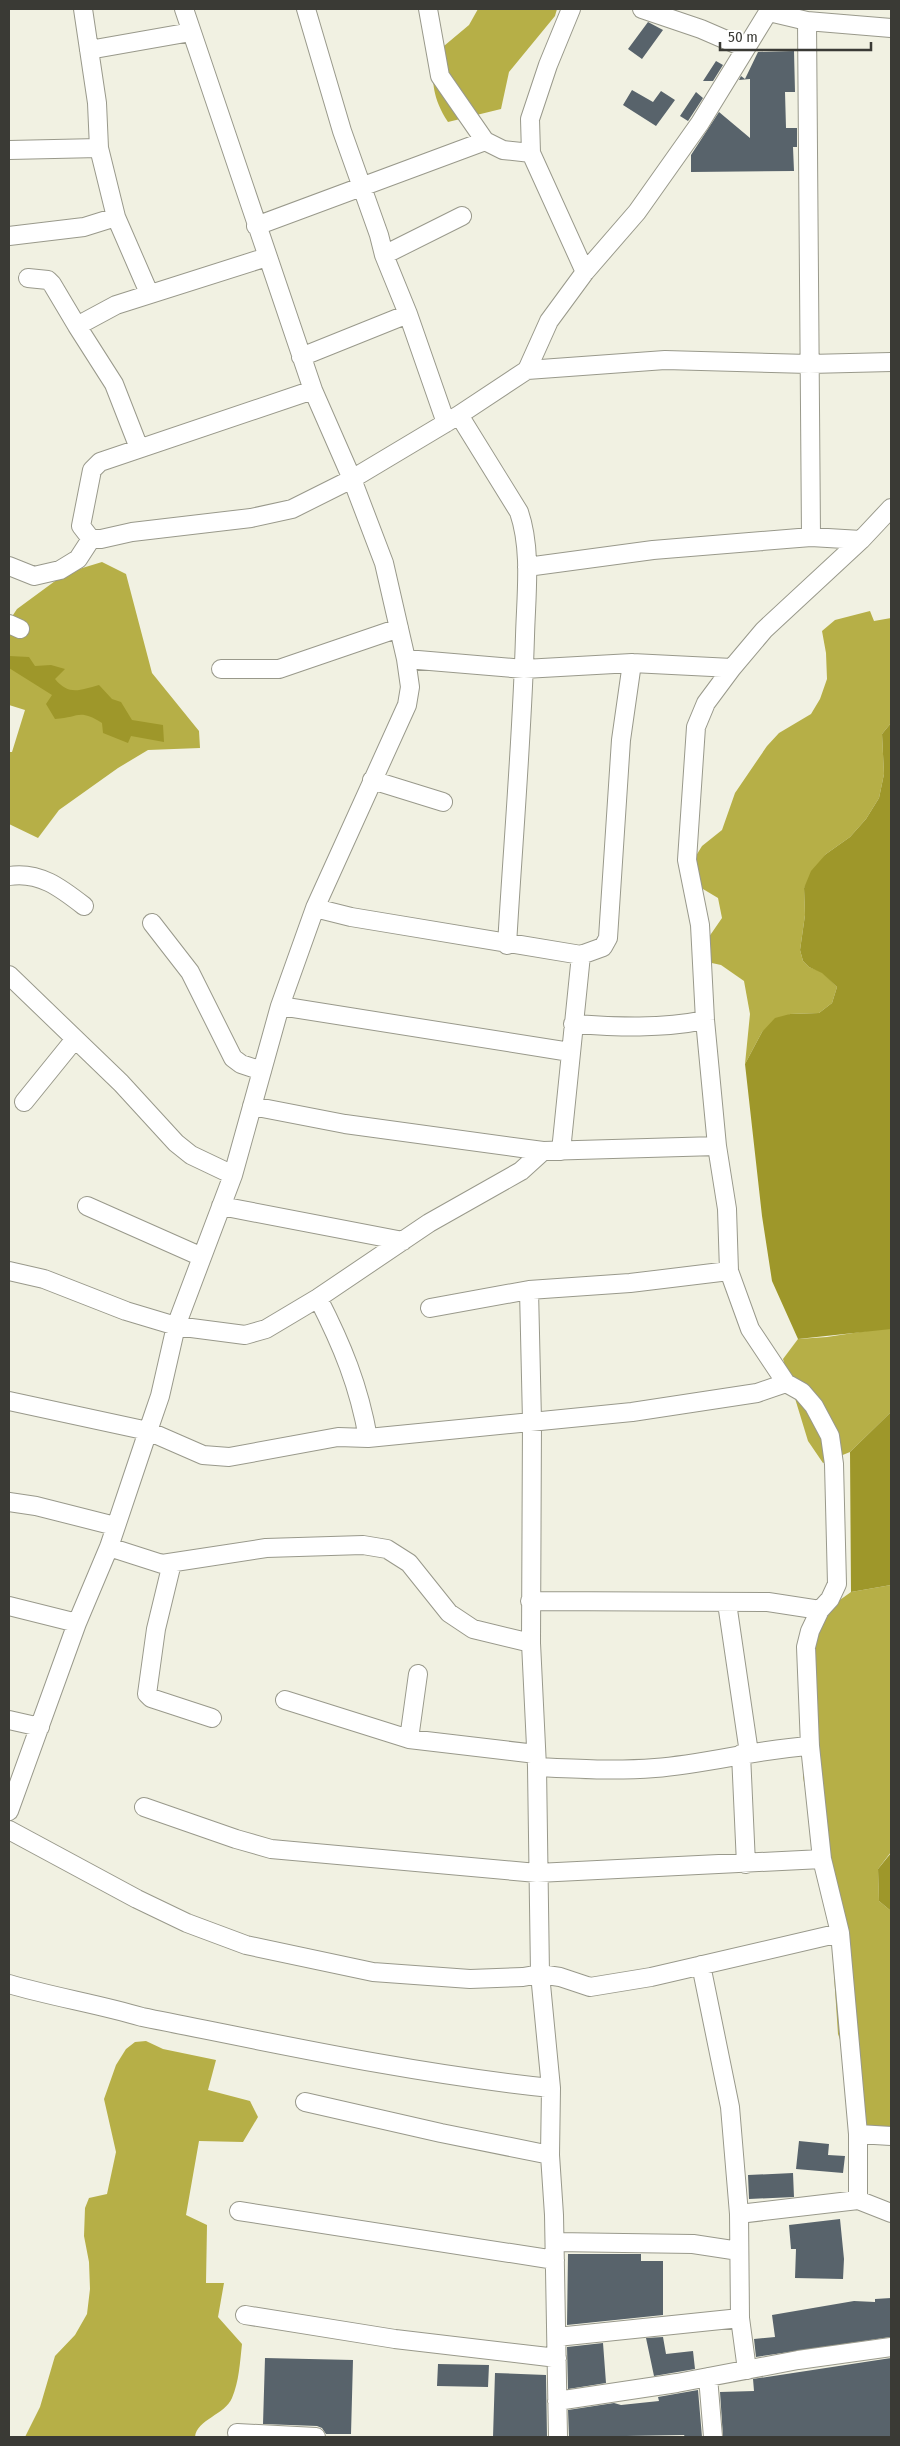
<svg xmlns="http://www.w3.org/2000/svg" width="900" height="2446" viewBox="0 0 900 2446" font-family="'Fira Sans Condensed',sans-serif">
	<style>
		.forest { fill: #b6af47 }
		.water { fill: #9e972a }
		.building { fill: #58636b }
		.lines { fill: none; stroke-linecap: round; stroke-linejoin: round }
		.minor-casing { stroke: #99998b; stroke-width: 20 }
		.minor { stroke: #fff; stroke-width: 18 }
	</style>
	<rect width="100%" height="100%" fill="#f1f1e2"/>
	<path class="forest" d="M478,9h79l-2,7 -46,56 -8,37 -53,13c-16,-25 -15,-38 -16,-66l37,-31z
		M102,562l24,12 26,99 47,58 1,17 -52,2 -30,18 -59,42 -21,28 -29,-14v-72h3l13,-42 -16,-5v-84l8,-12 49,-36z
		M870,611l4,10 17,-3v105l-9,11 2,40 -5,24 -13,21 -16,18 -24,17 -22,34 1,27 -5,35 3,11 6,6 13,5 15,15 -5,16 -13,10 -29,1 -28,18 -17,32 5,-50 -6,-33 -23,-16 -23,-5 4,-13 20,-29 -4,-20 -35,-21 19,-31 20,-16 13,-37 32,-47 12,-13 32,-19 9,-15 7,-20 -1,-26 -4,-22 13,-11z
		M886,1328l5,1v83l-41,40 -27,11 -15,-22 -25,-82 15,-20 29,-2z
		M891,1585v267l-13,17 1,32 12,10v223l-41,-7 9,-33 -21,-60 -8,-118 -27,-139 1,-24 -6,-65 2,-52 23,-24 28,-20z
		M146,2041l17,8 53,11 -8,30 42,11 8,16 -15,25 -44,-1 -13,74 21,10 -1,58h18l-6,34 24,27c-2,18 -3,38 -10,54 -7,17 -35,21 -37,39h-170l15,-30 15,-51 20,-21 12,-21 3,-25 -1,-27 -5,-26 1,-28 4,-10 18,-4 9,-42 -12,-53 12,-34 10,-16 9,-7z"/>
	<path class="water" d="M9,656l20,1 6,9 16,-1 14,4 -10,10c14,17 25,11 44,6l13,14 9,3 11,18 31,5 1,17 -33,-6 -3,7 -25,-10 -1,-10c-24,-15 -23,-5 -47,-4l-9,-15 6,-9 -43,-27z
		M891,723v606l-93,10 -26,-58 -10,-65 -17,-152 17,-32 13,-14 15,-4 29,-1 13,-10 5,-16 -15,-14 -13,-6 -6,-6 -3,-11 5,-35 -1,-27 7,-17 15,-17 24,-17 16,-18 13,-21 5,-24 -2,-40z
		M891,1412v173l-40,7 -1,-140z
		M891,1853v58l-12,-10 -1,-32z"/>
	<path class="building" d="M648,22l15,8 -21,29 -14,-10z
		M794,51l1,41h-10l1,36h11v19h-4l1,24 -103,1v-17l28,-43 31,26v-59l-11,1 2,-4 4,3 13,-27z
		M716,61l7,4 -10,16h-10z
		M632,90l21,12 8,-11 14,9 -19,26 -33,-21z
		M696,92l7,6 -15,23 -8,-5z
		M799,2141l30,3 -1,11 17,1 -2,17 -47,-4z
		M793,2173l1,24 -45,2 -1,-24z
		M840,2219l4,40 -1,20 -48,-1 1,-29h-5l-2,-24z
		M568,2254h73v7h22v54l-96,10z
		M891,2298v39l-135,20 -2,-18 21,-2 -3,-22 82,-14 21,1v-3z
		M663,2337l3,17 27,-3 2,18 -41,7 -8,-38z
		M603,2343l3,40 -38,6 -1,-42z
		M265,2358l88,2 -2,74h-25l-4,-6 -5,-2 -54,-2z
		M891,2358v79h-168l-3,-45 34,-1 -1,-12z
		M438,2364l51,1 -1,22 -51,-1z
		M495,2373l51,2 1,62h-54z
		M698,2390l4,47h-17l-1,-2 -115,2 -1,-27 46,-7 7,2 38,-4 -1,-4z"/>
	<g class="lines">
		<defs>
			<path id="minor" d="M83,9l14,94 2,45 17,69 33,76
				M306,9l36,122 37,104 5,20 24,59 38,109
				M428,9l12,67 45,65 18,9 28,3
				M571,9l-23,56 -18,54 1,34 54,119
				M642,9l59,20 44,19
				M769,12l38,9 84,7
				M807,21l4,516
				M89,50l102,-18
				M9,150l90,-2
				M256,226l229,-85
				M9,236l75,-9 32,-10
				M384,255l78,-39
				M28,278l20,2 4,4 25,42
				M301,357l107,-43
				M527,370l138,-10 144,4 82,-2
				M313,390l-213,72 -8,8 -11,56 10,13h10l31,-7 119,-14 41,-9 60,-30 107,-64 68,-45 22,-49 36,-49 52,-60 63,-89 70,-114
				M459,415l60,97c13,38 7,84 6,124 -3,103 -12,206 -18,309
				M139,448l-25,-64 -37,-58 39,-21 151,-48
				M9,566l25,10 26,-6 18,-11 13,-20
				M527,567l126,-17 158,-13 50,3
				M9,624l11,5
				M406,659l118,10 108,-6 100,5
				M221,669h58l120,-41
				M372,780l71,22
				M9,876c30,-5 52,12 75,30
				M315,908l36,9 230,38 22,-8 5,-9 13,-198 11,-77
				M152,923l38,49 43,86 8,6 21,7
				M9,975l112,108 55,60 15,12 42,20
				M280,1006l290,46
				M573,1024c45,3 88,5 132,-4
				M24,1102l51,-63
				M252,1106l93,18 198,27 174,-5 -12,-126 -5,-95 -13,-65 9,-133 10,-24 26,-35 32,-38 97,-90 30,-32
				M561,1151l20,-196
				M87,1206l115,51
				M221,1206l182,35
				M9,1271l35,8 82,32 50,15 69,9 21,-6 52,-31 111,-75 92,-52 22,-20
				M529,1290l3,131 -1,222 6,124 3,207 11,114 -1,67 4,60 4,222
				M318,1298c24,47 41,88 50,140
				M430,1308l99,-18 101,-7 99,-12
				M9,1401l139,30 55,24 26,2 109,-20 30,1 264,-26 125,-19 29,-10
				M9,1502l27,4 79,20
				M109,1547l53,17 104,-16 97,-3 24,4 22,14 40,50 24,16 58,14
				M172,1563l-16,66 -9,65 4,4 61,20
				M530,1601l238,1 52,8
				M727,1603l22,150
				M9,1606l68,17
				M418,1674l-9,65 127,15
				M285,1700l124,39
				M9,1720l31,7
				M741,1754l5,110
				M537,1767c40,2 79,4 118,1 53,-4 103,-19 155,-22
				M144,1807l92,32 35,10 266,24 285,-14
				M9,1811l68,-188 32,-76 39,-116 12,-35 16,-70 57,-151 47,-169 35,-98 92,-203 3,-18 -4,-28 -22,-96 -32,-84 -39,-89 -129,-381
				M9,1830l128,69 50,24 59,22 127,27 97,7 53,-2 17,-3 20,3 30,10 61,-10 189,-44 -18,-74 -12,-113 -4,-99 4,-16 10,-21 10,-11 7,-15 -3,-120 -4,-28 -16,-30 -12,-14 -16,-9 -36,-54 -21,-58 -2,-62 -10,-63
				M840,1933l18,201v66
				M701,1965l29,142 9,107 1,104 7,52
				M9,1984c44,13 89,20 133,33 136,27 272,57 409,71
				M305,2102l136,31 109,22
				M858,2134l33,2
				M239,2211l316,49
				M739,2214l119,-14 33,13
				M555,2242l138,2 46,7
				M245,2315l150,24 162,19
				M557,2337l183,-19
				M708,2377l5,60
				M557,2401l120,-18 121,-23 93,-13
				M237,2433l79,4"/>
		</defs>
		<use href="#minor" class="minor-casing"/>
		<use href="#minor" class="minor"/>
	</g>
	<rect width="900" height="2446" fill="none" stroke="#3a3a35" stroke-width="20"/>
	<path d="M720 42v8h151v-8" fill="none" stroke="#3a3a35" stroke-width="2.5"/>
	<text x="728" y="42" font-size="15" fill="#3a3a35" stroke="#ffffff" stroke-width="4" paint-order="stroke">50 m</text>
</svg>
